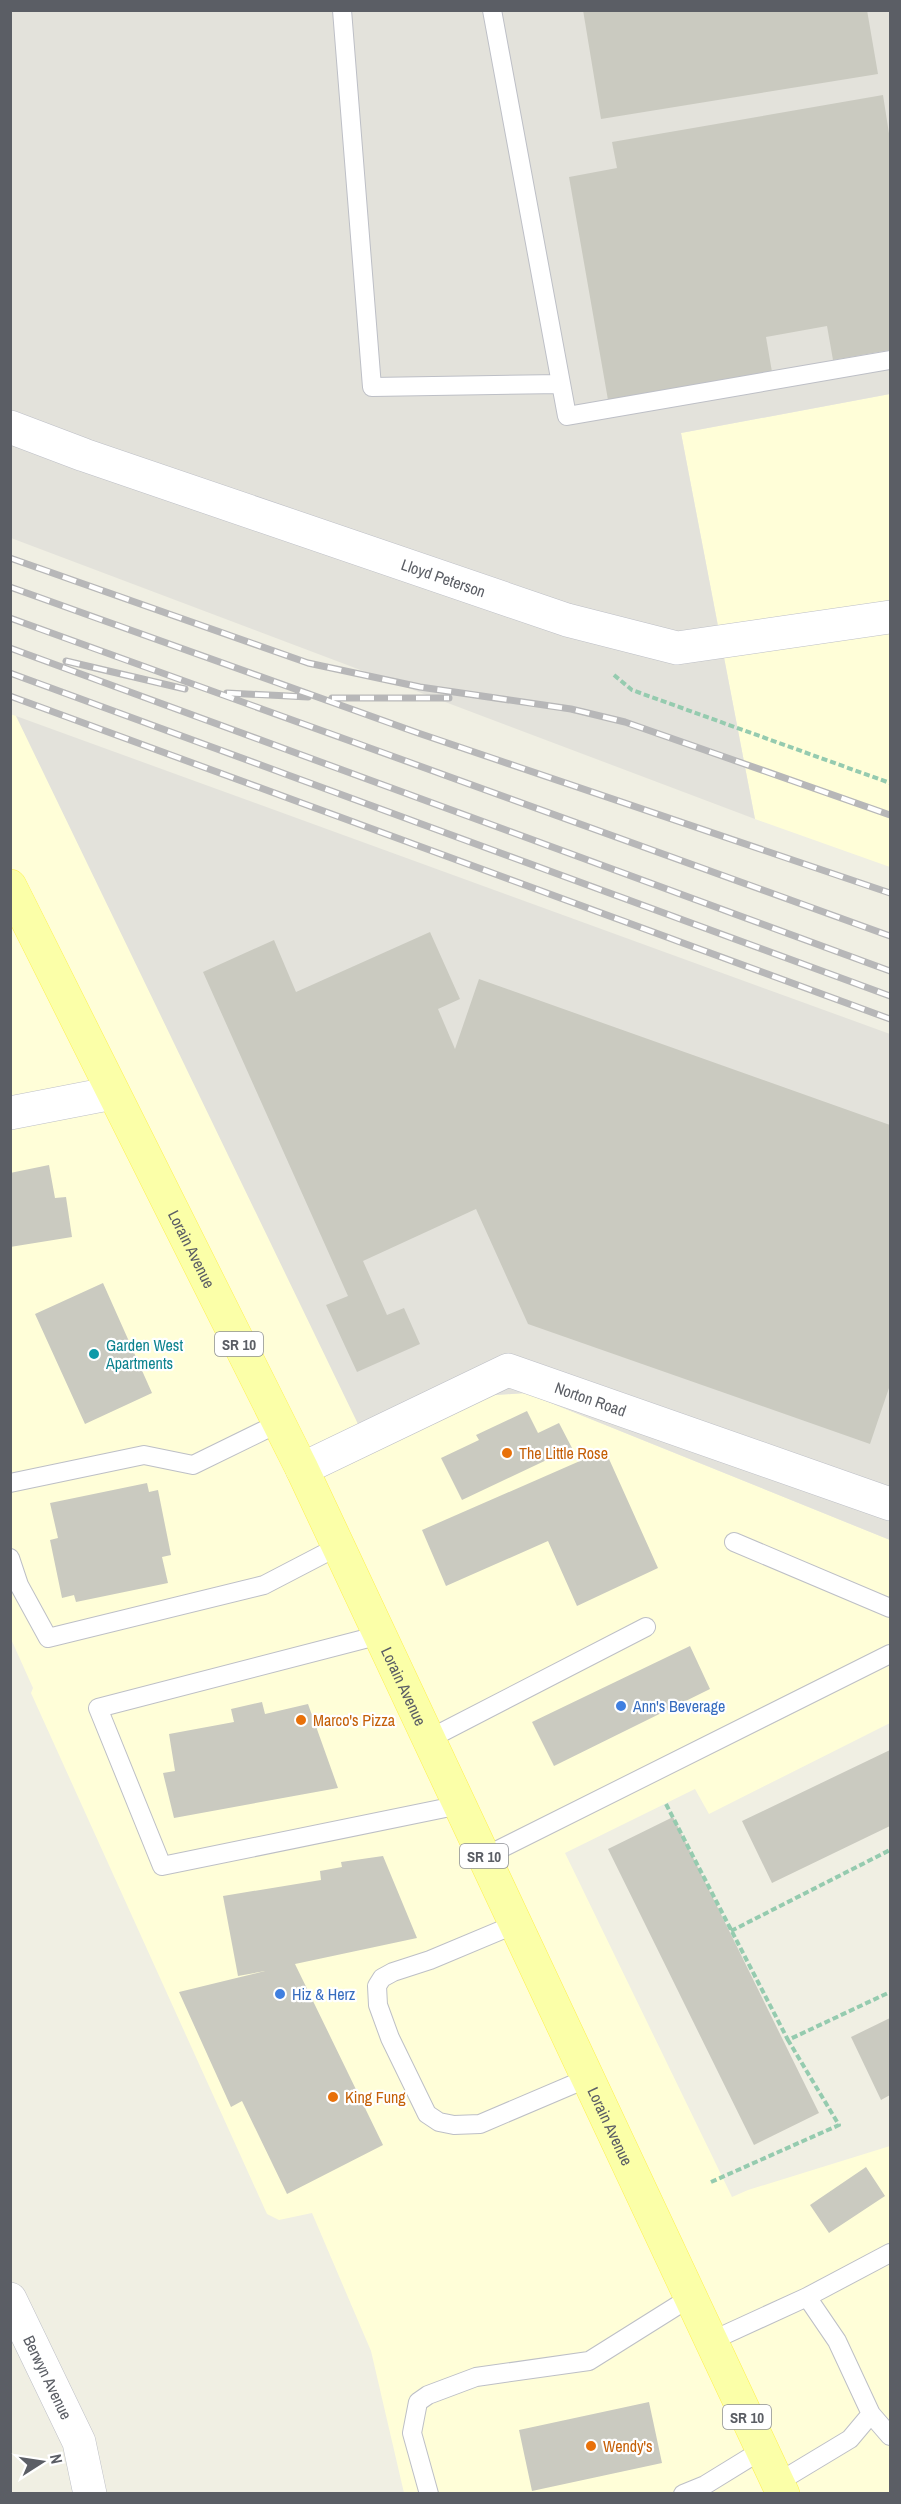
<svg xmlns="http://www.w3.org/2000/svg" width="901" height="2504" viewBox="0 0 901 2504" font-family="'Archivo Narrow',sans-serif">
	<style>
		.commercial { fill: #fffed8 }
		.industrial { fill: #e3e2db }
		.building { fill: #cacac0 }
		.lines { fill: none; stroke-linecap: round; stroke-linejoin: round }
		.service-casing { stroke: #bdbfc6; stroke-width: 20 }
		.minor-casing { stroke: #bdbfc6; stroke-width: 34 }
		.primary-casing { stroke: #fff14c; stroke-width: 34 }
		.path { stroke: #95cbaf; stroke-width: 4; stroke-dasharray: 6 3; stroke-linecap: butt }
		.service { stroke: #fff; stroke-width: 18 }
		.minor { stroke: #fff; stroke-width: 33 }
		.primary { stroke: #fbffa8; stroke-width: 33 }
		.rail-casing { stroke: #b7b7b8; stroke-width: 7 }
		.rail { stroke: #fff; stroke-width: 4.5; stroke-dasharray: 14; stroke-linecap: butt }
		.culture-dot { fill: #0f9aa8; stroke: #fff; stroke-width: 2 }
		.food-dot { fill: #e8710a; stroke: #fff; stroke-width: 2 }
		.shop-dot { fill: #3f7fe0; stroke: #fff; stroke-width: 2 }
		.labels { text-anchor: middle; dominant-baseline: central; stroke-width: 4.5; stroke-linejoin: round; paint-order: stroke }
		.shield { fill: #fff; stroke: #8c8e93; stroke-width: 1.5 }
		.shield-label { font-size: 15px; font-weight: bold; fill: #5b5e65 }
		.street-label { font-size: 16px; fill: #5b5e65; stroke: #fff }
		.culture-label { font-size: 16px; fill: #0d838f; stroke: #fff; text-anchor: start }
		.food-label { font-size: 16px; fill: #c56008; stroke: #fff; text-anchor: start }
		.shop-label { font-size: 16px; fill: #366cbe; stroke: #fff; text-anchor: start }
	</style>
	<rect width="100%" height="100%" fill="#f0efe3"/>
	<path class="commercial" d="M890,394v473l-135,-48 -74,-386z
		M10,714l6,2 465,680 45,-3 364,147v183l-181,91 -14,-25 -130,64 167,344 16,-7 142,-44v347h-486l-33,-142 -59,-138 -33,7 -12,-6 -236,-521 2,-5 -22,-49z"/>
	<path class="industrial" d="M10,11h880v383l-209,39 74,386 -744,-281z
		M16,716l874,318v506l-364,-147 -45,3 -110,55z"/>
	<path class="building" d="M583,10h284l11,64 -277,45z
		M883,95l7,45v210l-57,10 -6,-34 -61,11 6,35 -164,28 -39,-223 48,-9 -5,-26z
		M430,932l30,67 -22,10 17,40 24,-70 411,146v260l-20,59 -342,-120 -52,-115 -113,52 24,54 17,-7 16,36 -63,28 -31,-67 22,-9 -145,-324 71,-32 22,52z
		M49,1165l6,33 11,-1 6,40 -62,10v-74z
		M103,1283l49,110 -67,31 -50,-110z
		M527,1411l11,22 21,-10 13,25 -110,52 -21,-42 38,-18 -3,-5z
		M605,1450l53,118 -81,38 -29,-65 -102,45 -24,-56z
		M147,1483l2,9 9,-2 13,65 -9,2 6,26 -92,19 -2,-7 -12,3 -12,-58 8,-2 -8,-35z
		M690,1646l20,43 -156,77 -22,-44z
		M262,1702l3,12 43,-10 30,84 -164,30 -11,-45 12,-2 -6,-37 65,-12 -3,-13z
		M890,1750v76l-118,57 -30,-62z
		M673,1817l146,296 -65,32 -146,-296z
		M383,1856l34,82 -122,26 88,181 -96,49 -45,-93 -11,6 -52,-115 86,-21 -27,5 -15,-80 98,-16 -1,-9 22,-4 -1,-5z
		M890,2018v77l-9,5 -30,-63z
		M866,2167l19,29 -56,37 -19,-28z
		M649,2402l13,61 -130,28 -13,-61z"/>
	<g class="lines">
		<defs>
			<path id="service" d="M342,10l30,377 189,-3
				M492,10l75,406 323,-56
				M10,1483l134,-28 49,10 86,-42
				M734,1542l156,66
				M10,1558l9,27 29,53 216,-53 75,-39
				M380,1635l-282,73 64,158 298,-61
				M429,1739l217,-112
				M484,1857l406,-203
				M516,1924l-86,36 -37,12 -11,6 -5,8 1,19 12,33 37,76 12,8 15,3 26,-1 108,-46
				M807,2297l83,-44
				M711,2341l96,-44 30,44 34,73 -21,25 -73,44
				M871,2414l19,22
				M429,2494l-17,-61 6,-31 10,-7 48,-18 113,-16 102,-64
				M683,2494l22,-9 57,-35"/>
			<g id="minor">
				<path id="s1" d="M10,427l74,28 483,165 110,28 213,-31"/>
				<path d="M10,1113l103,-20"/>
				<path id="s2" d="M302,1469l206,-99 382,134"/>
				<path id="s3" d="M10,2299l69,143 11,52"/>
			</g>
			<g id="primary">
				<path id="s4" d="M10,886l292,583 481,1025"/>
			</g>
		</defs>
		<use href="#service" class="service-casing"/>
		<use href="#minor" class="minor-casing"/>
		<use href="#primary" class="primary-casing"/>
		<path class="path" d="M614,675l18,15 258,93
			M666,1804l122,236 102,-48
			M731,1931l159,-81
			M711,2182l128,-57 -51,-85"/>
		<use href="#service" class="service"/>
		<use href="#minor" class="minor"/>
		<use href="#primary" class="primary"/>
		<defs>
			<path id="rail" d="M10,558l298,105 112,24 151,22 54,13 265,93
				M10,587l408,146 472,160
				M10,618l880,318
				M10,648l880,323
				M66,661l119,28
				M10,673l880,323
				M227,693l81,4
				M10,696l880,323
				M332,698h117"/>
		</defs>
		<use href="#rail" class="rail-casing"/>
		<use href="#rail" class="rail"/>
	</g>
	<circle class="culture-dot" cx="94" cy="1354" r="6"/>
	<g class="food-dot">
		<circle cx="507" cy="1453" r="6"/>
		<circle cx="301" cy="1720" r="6"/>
		<circle cx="333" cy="2097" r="6"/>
		<circle cx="591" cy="2446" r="6"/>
	</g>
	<g class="shop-dot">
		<circle cx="621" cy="1706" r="6"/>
		<circle cx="280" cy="1994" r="6"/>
	</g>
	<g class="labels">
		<g class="shield">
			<rect x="215" y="1332" width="48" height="24" rx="4.5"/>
			<rect x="460" y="1844" width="48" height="24" rx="4.5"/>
			<rect x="723" y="2405" width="48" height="24" rx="4.5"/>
		</g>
		<g class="shield-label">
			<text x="239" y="1344">SR 10</text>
			<text x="484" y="1856">SR 10</text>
			<text x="747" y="2417">SR 10</text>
		</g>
		<g class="street-label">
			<text stroke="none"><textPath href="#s1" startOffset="459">Lloyd Peterson</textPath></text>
			<text stroke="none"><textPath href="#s4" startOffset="406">Lorain Avenue</textPath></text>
			<text stroke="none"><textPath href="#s2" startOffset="316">Norton Road</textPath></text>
			<text stroke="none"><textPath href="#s4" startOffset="892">Lorain Avenue</textPath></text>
			<text stroke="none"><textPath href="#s4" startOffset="1378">Lorain Avenue</textPath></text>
			<text stroke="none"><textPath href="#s3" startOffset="87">Berwyn Avenue</textPath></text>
		</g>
		<g class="culture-label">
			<text x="106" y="1345">Garden West<tspan x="106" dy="18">Apartments</tspan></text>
		</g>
		<g class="food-label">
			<text x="519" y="1453">The Little Rose</text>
			<text x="313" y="1720">Marco's Pizza</text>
			<text x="345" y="2097">King Fung</text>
			<text x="603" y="2446">Wendy's</text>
		</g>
		<g class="shop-label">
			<text x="633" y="1706">Ann's Beverage</text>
			<text x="292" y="1994">Hiz &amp; Herz</text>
		</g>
	</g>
	<rect width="901" height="2504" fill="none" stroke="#5b5e65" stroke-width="24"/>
	<g transform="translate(42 2462) rotate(78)" stroke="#ffffff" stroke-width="4.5" paint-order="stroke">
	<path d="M0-4.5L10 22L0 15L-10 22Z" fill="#5b5e65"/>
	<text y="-9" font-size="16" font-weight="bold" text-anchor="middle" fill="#5b5e65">N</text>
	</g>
</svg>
